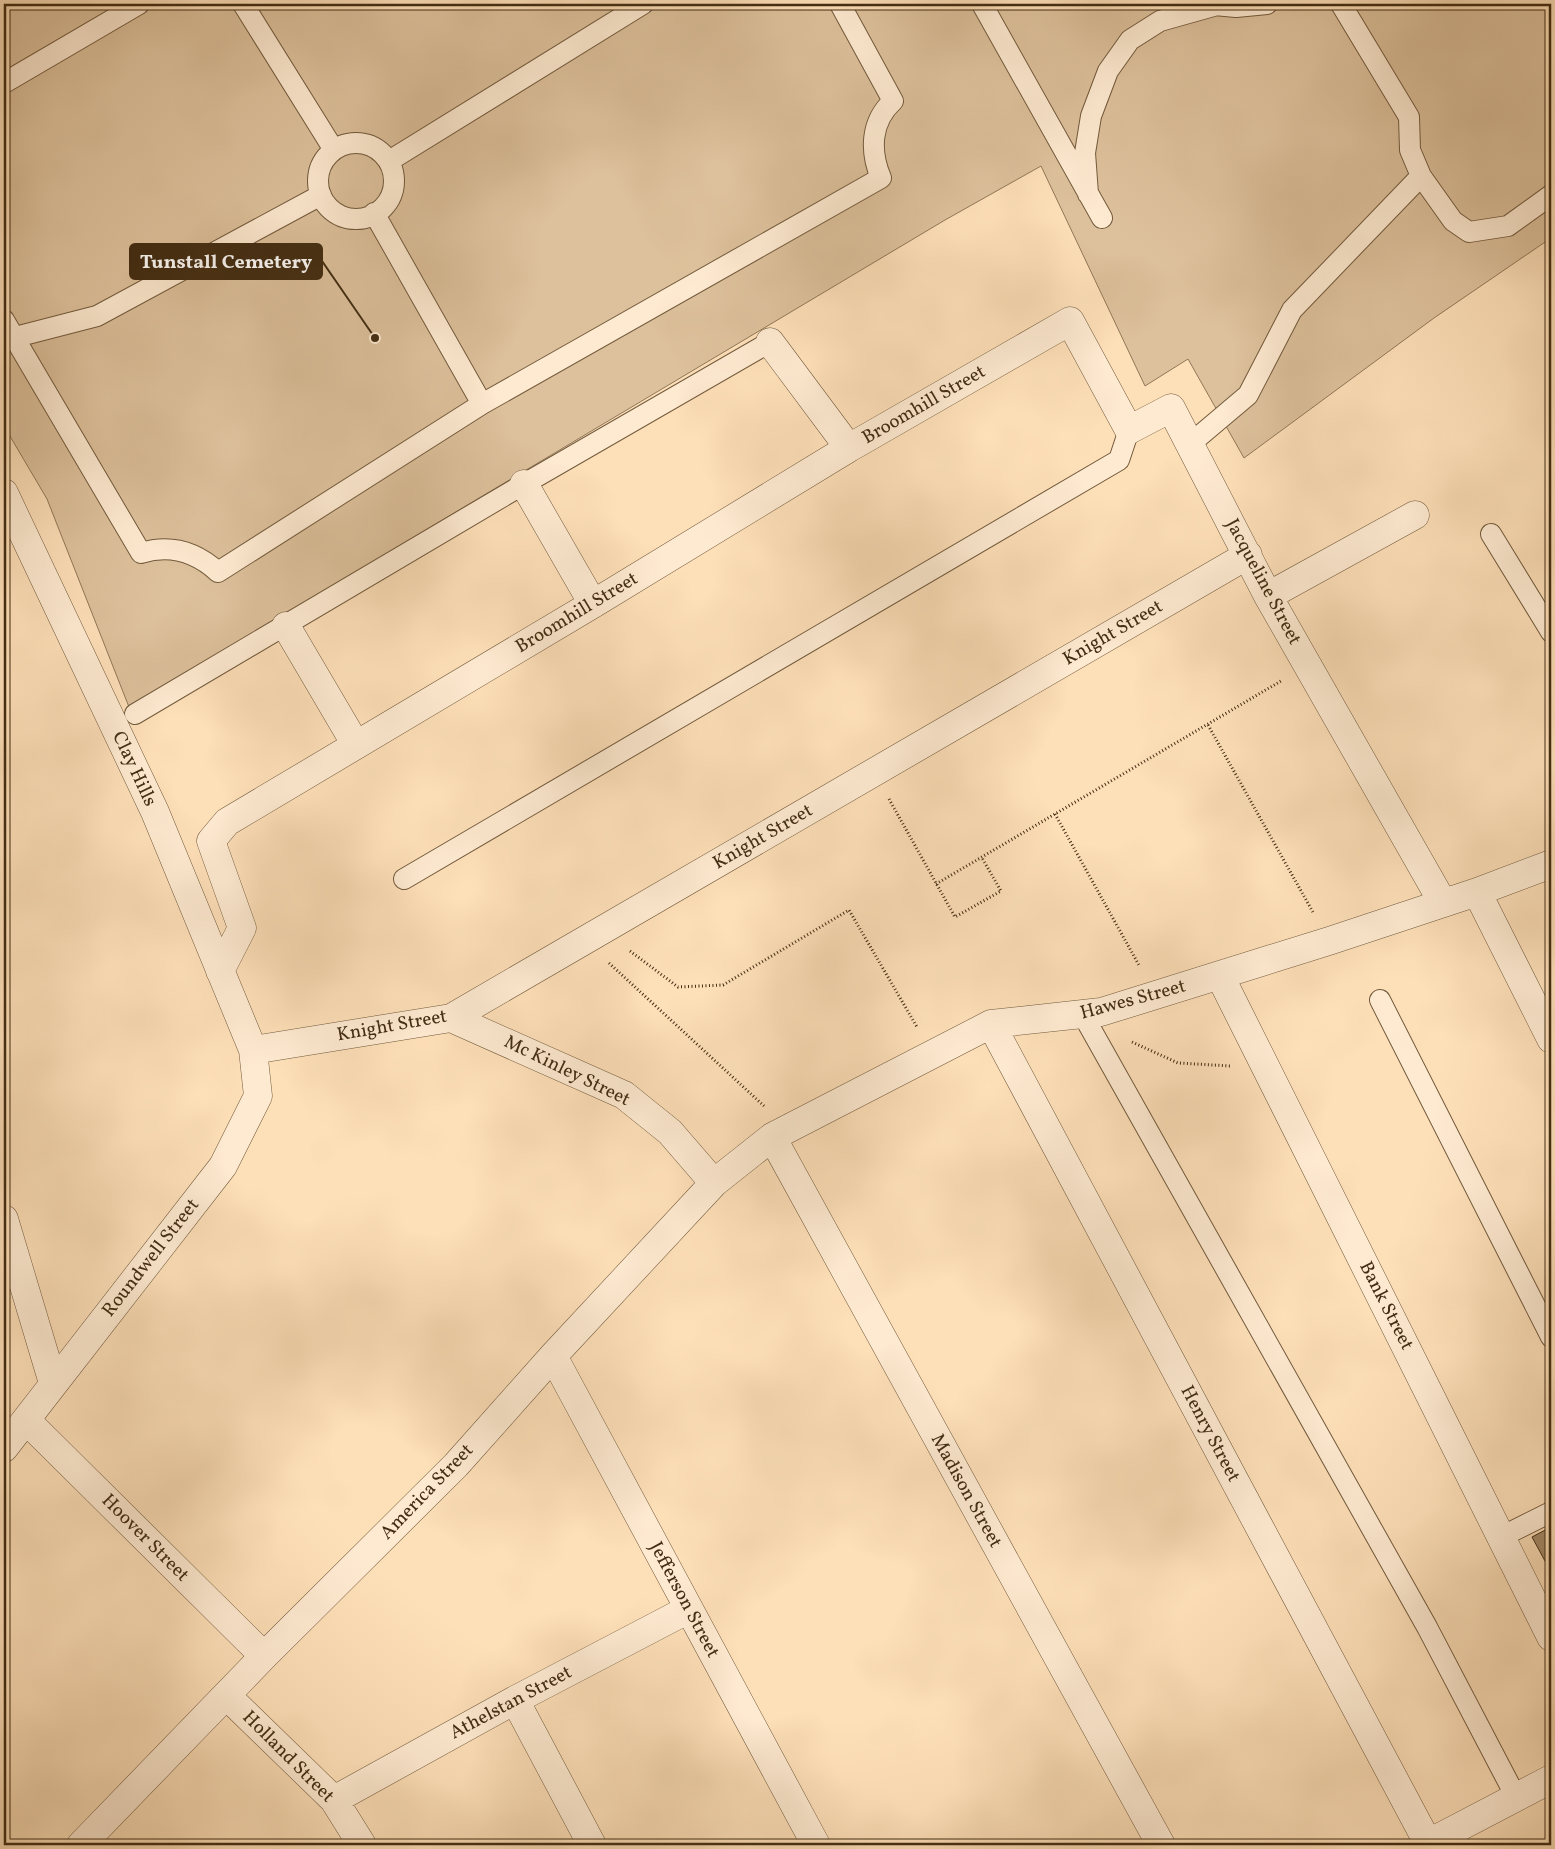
<svg xmlns="http://www.w3.org/2000/svg" width="1555" height="1849" viewBox="0 0 1555 1849" font-family="Vollkorn,serif">
	<style>
		.green { fill: #ddc19c; stroke: #907758 }
		.building { fill: #a48a69; stroke: #432d13 }
		.lines { fill: none; stroke-linecap: round; stroke-linejoin: round }
		.lane-casing { stroke: #725a3c; stroke-width: 22 }
		.street-casing { stroke: #725a3c; stroke-width: 29 }
		.path { stroke: #432d13; stroke-width: 3; stroke-dasharray: 1 2.5; stroke-linecap: butt }
		.lane { stroke: #feead1; stroke-width: 20 }
		.street { stroke: #feead1; stroke-width: 28 }
		.labels { text-anchor: middle; dominant-baseline: central; stroke-width: 4; stroke-linejoin: round; paint-order: stroke }
		.street-label { font-size: 19px; fill: #432d13; stroke: #feead1 }
		.leader { fill: none; stroke: #432d13; stroke-width: 2 }
		.callout-dot { fill: #432d13; stroke: #feead1; stroke-width: 2 }
		.callout { fill: #432d13; stroke: #432d13; stroke-width: 2 }
		.callout-label { font-size: 20px; text-anchor: middle; font-weight: bold; fill: #fff }
	</style>
	<rect width="100%" height="100%" fill="#fddfb8"/>
	<filter id="stains"><feTurbulence type="fractalNoise" baseFrequency=".004" numOctaves="4"/><feColorMatrix values="0 0 0 0 .2 0 0 0 0 .09 0 0 0 0 .02 0 0 0 .5 -.17"/></filter>
	<radialGradient id="worn" r=".72"><stop offset=".6" stop-color="#630" stop-opacity="0"/><stop offset="1" stop-color="#630" stop-opacity=".3"/></radialGradient>
	<path class="green" d="M4,4h1547v234l-117,80 -190,140 -56,-99 -43,27 -104,-220 -96,54 -816,487 -82,-208 -43,-73z"/>
	<path class="building" d="M1551,1527v45l-19,-35z"/>
	<g class="lines">
		<defs>
			<path id="lane" d="M243,4l91,146
				M982,4l120,214
				M1204,4l32,3 31,-3
				M1341,4l68,113 1,33 11,26 32,45 16,11 39,-6 43,-31
				M4,83l135,-79
				M318 181a38 38 0 1 1 76 0a38 38 0 1 1-76 0Z
				M389,161l254,-157
				M1088,194l-3,-41 6,-37 17,-45 22,-31 30,-19 57,-16
				M374,213l108,191
				M4,320l137,233c29,-9 55,-1 77,19l264,-168 399,-226c-11,-26 -11,-56 12,-77l-53,-97
				M4,340l93,-24 224,-121
				M1190,444l58,-49 44,-85 129,-134
				M1491,534l60,98
				M135,714l389,-230 246,-142
				M404,879l715,-419 10,-30
				M1380,1000l171,337
				M1083,1015l344,612 89,170
				M1501,1537l50,-25"/>
			<path id="street" d="M770,342l79,106
				M524,484l69,120
				M4,493l151,319 98,238 5,46 -35,70 -219,282
				M1268,596l147,-81
				M286,626l70,119
				M1477,892l74,147
				M220,971l22,-43 -31,-87 16,-19 366,-218 256,-156 221,-127 59,109 42,-22 97,188 175,307
				M1220,976l331,661
				M451,1018l173,77 46,37 44,51
				M991,1024l437,819
				M253,1050l198,-32 797,-463
				M772,1137l389,708
				M4,1219l49,164
				M553,1356l263,489
				M26,1420l238,236
				M227,1696l107,104 28,45
				M515,1700l77,145
				M334,1800l181,-100 174,-91
				M81,1845l183,-189 192,-191 97,-109 161,-173 58,-46 219,-113 110,-12 228,-71 148,-49 74,-28
				M1425,1845l126,-66"/>
		</defs>
		<use href="#lane" class="lane-casing"/>
		<use href="#street" class="street-casing"/>
		<path class="path" d="M1208,725l106,189
			M889,799l66,118 46,-26 -19,-33
			M1055,814l85,153
			M936,884l345,-203
			M630,951l48,36 45,-2 126,-75 68,117
			M609,963l155,143
			M1132,1042l46,21 53,3"/>
		<use href="#lane" class="lane"/>
		<use href="#street" class="street"/>
	</g>
	<g class="labels">
		<g class="street-label">
			<text transform="translate(924 405) rotate(-30)">Broomhill Street</text>
			<text transform="translate(1263 582) rotate(62)">Jacqueline Street</text>
			<text transform="translate(577 613) rotate(-31)">Broomhill Street</text>
			<text transform="translate(1113 633) rotate(-30)">Knight Street</text>
			<text transform="translate(134 769) rotate(65)">Clay Hills</text>
			<text transform="translate(763 837) rotate(-30)">Knight Street</text>
			<text transform="translate(1133 1000) rotate(-15)">Hawes Street</text>
			<text transform="translate(392 1026) rotate(-10)">Knight Street</text>
			<text transform="translate(567 1071) rotate(26)">Mc Kinley Street</text>
			<text transform="translate(151 1258) rotate(-52)">Roundwell Street</text>
			<text transform="translate(1386 1306) rotate(63)">Bank Street</text>
			<text transform="translate(1210 1434) rotate(62)">Henry Street</text>
			<text transform="translate(966 1491) rotate(61)">Madison Street</text>
			<text transform="translate(427 1492) rotate(-46)">America Street</text>
			<text transform="translate(145 1538) rotate(45)">Hoover Street</text>
			<text transform="translate(684 1600) rotate(62)">Jefferson Street</text>
			<text transform="translate(511 1703) rotate(-28)">Athelstan Street</text>
			<text transform="translate(288 1757) rotate(45)">Holland Street</text>
		</g>
	</g>
	<path class="leader" d="M375 338L322 261"/>
	<circle class="callout-dot" cx="375" cy="338" r="5"/>
	<rect class="callout" x="130" y="244" width="192" height="35" rx="5"/>
	<g class="callout-label">
		<text x="226" y="268">Tunstall Cemetery</text>
	</g>
	<rect width="1555" height="1849" fill="none" stroke="#fddfb8" stroke-width="20"/>
	<rect x="5" y="5" width="1545" height="1839" fill="none" stroke="#432d13" stroke-width="2.5"/>
	<rect x="10" y="10" width="1535" height="1829" fill="none" stroke="#432d13"/>
	<rect width="100%" height="100%" filter="url(#stains)"/>
	<rect width="100%" height="100%" fill="url(#worn)"/>
</svg>
